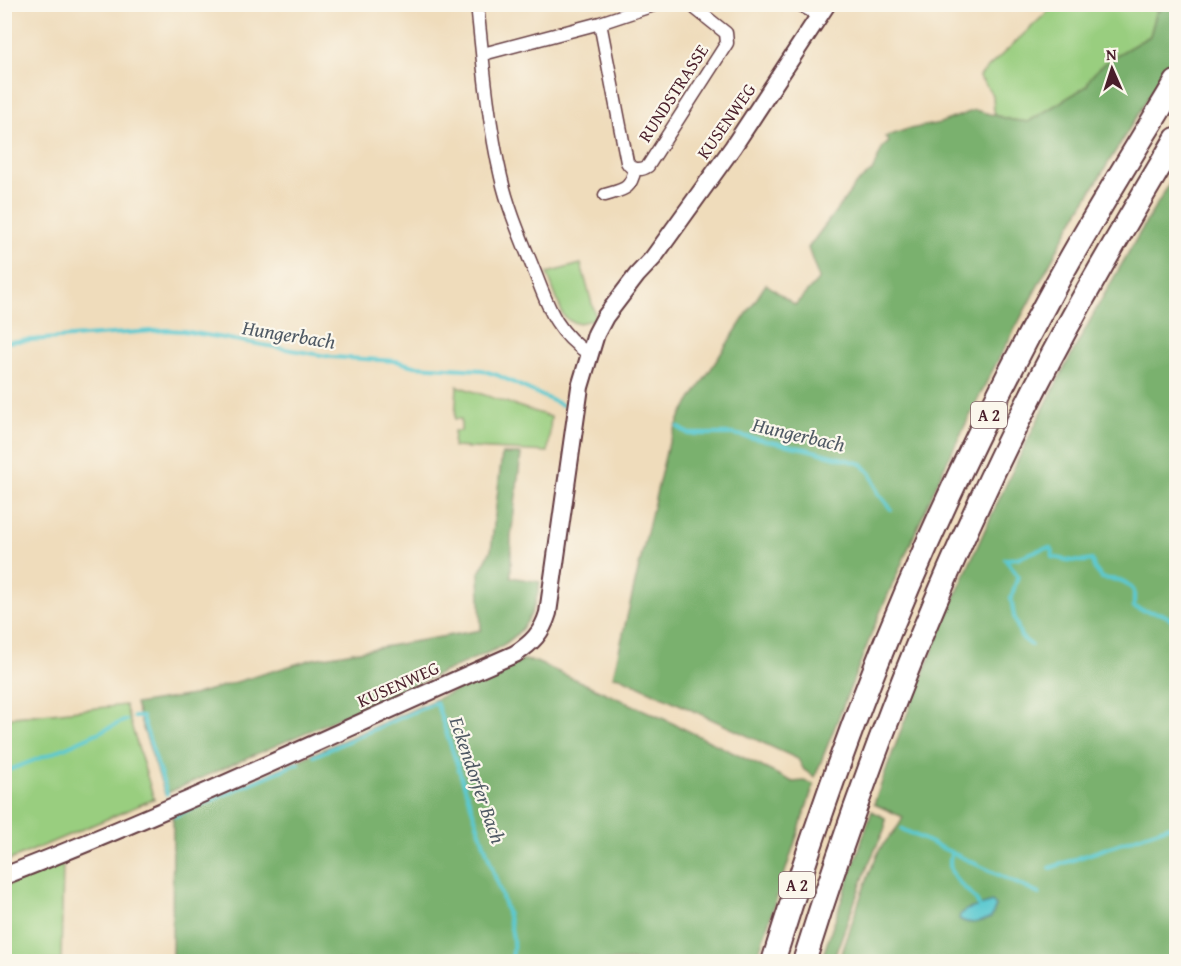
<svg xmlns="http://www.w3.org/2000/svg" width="1181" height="966" viewBox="0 0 1181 966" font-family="'Gentium Book Plus',serif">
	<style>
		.green { fill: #99ce7f; stroke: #727655; stroke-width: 1.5 }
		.forest { fill: #7ab16e; stroke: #62684c; stroke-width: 1.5 }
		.water { fill: #5bc9d0; stroke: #52747e; stroke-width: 1.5 }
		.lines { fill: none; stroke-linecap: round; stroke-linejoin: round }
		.stream { stroke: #5bc9d0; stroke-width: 4 }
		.minor-casing { stroke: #633b41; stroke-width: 15 }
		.tertiary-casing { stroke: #633b41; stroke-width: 20 }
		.motorway-casing { stroke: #633b41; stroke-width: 26 }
		.minor { stroke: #fff; stroke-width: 12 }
		.tertiary { stroke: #fff; stroke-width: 16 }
		.motorway { stroke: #fff; stroke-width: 22 }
		.labels { text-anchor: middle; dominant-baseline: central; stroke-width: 4.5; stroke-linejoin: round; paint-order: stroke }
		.shield { fill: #fbf7ec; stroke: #7f6065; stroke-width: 1.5 }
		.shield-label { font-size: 16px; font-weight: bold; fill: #4a1f2b }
		.street-label { font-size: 18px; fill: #4a1f2b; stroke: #fbf7ec }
		.water-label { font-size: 20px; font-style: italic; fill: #505a65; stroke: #fbf7ec }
	</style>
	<rect width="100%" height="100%" fill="#fbf7ec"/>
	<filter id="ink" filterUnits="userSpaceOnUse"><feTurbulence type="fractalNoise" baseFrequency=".0167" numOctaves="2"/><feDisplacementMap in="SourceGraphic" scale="12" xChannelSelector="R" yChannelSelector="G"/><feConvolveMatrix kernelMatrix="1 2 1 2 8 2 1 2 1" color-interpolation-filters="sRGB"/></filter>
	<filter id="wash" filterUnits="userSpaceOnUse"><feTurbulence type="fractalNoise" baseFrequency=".008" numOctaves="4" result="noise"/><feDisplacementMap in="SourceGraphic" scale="24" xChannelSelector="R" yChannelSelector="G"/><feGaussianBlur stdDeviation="1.35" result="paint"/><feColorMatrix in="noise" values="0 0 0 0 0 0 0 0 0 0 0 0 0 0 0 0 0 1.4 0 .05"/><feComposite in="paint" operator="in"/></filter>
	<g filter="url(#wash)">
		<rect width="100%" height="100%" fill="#efdcbb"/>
		<path class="green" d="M1055,5h109l-6,6 -1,-1 -7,26 -37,21 -25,29 -60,36 -16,-2 -18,-5 -1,-20 -14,-19z
			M581,264l15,54c-13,5 -23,9 -33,-3l-16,-42z
			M457,386l94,31 -3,35 -95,-5 1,-16h7v-12h-6z
			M125,705l29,94 -149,63v-144z
			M63,863l-2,98h-56v-75z"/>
		<path class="forest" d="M1164,5h12v47l-105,172 -83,155 -46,93 -63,143 -64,162 -11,-7 -6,-11 -178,-82 -7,-1 54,-228 14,-33 85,-131 29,21 24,-26 -11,-31 48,-64 16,-13 11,-24 6,-5 -4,-5 20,-7 35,-7 35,-13 37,10 16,2 59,-36c4,-20 46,-40 63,-50l7,-26 2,1z
			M1176,173v788l-337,1c13,-37 23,-76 40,-111 7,-13 20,-21 24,-34l-29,-13c78,-220 179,-433 302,-631z
			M502,454h19l-10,83v40l29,5c-5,31 -15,52 -44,67l-331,145 -30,-90 58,-9 120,-36 168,-29 -2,-57 12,-23z
			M524,660l12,2 128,57 129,63 11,-1 10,3 -58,177h-584l1,-145z
			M872,811l13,7v10l-17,37 -35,96h-12z"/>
		<path class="water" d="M992,902l4,4 -5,12c-12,4 -20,8 -32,1l1,-4 6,-5z"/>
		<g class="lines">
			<path class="stream" d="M4,342l162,-12 17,1 149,26 64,4 18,5 67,4 16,5 65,30
				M678,427l11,7h44l73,15 56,15 9,10 7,19 13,16
				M1005,559c19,1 29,-11 45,-11l3,3 -1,6c14,3 26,6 40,3l2,8 8,10c16,3 21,-1 32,13v16c18,9 29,0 42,19
				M1005,559l13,17 -7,22 3,18 7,21 10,8
				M134,717h8l25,77
				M314,756l122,-54 69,204c5,17 12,38 6,56
				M4,772l49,-19 73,-33
				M175,816l123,-53
				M902,829l137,65
				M951,854c-7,28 22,34 28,52
				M1050,868l126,-44"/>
		</g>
	</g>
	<g filter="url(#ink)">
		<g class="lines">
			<defs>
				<path id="minor" d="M477,4c6,58 11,117 24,173 7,31 20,61 32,91 15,37 21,63 56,86
					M799,4l21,12
					M600,23l27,139c4,8 14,9 21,4l79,-123 -1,-10 -30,-24 -3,-5
					M483,54l117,-31 57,-19
					M605,195c20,-6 25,-5 30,-26"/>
				<path id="tertiary" d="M4,876c174,-67 341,-148 511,-222 17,-11 27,-21 33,-41l32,-226 16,-53 9,-17 32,-42 16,-17 80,-111 94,-143"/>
				<path id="motorway" d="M773,962c30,-97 62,-192 99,-286 53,-136 117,-269 187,-397 37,-67 78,-132 117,-197
					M804,962c62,-199 138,-393 233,-578 43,-84 91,-164 139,-245"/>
			</defs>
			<use href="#minor" class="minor-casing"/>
			<use href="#tertiary" class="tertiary-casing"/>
			<use href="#motorway" class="motorway-casing"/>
			<use href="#minor" class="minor"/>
			<use href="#tertiary" class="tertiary"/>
			<use href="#motorway" class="motorway"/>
		</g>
	</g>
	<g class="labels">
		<g class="shield">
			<rect x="971" y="402" width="36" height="26" rx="4.5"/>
			<rect x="779" y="872" width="36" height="26" rx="4.5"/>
		</g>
		<g class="shield-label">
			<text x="989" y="415">A 2</text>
			<text x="797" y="885">A 2</text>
		</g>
		<g class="street-label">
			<text transform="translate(673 93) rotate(-57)">RUNDSTRASSE</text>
			<text transform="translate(726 121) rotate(-55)">KUSENWEG</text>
			<text transform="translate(398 684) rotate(-24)">KUSENWEG</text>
		</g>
		<g class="water-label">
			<text transform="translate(289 334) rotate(9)">Hungerbach</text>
			<text transform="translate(799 434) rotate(13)">Hungerbach</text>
			<text transform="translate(478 780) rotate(71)">Eckendorfer Bach</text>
		</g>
	</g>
	<rect width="1181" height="966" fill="none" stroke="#fbf7ec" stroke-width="24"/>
	<g transform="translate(1112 69) rotate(357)" stroke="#fbf7ec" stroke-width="4.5" paint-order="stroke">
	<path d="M0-4.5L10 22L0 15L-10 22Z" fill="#4a1f2b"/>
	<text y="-9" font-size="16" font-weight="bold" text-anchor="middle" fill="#4a1f2b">N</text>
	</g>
</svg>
